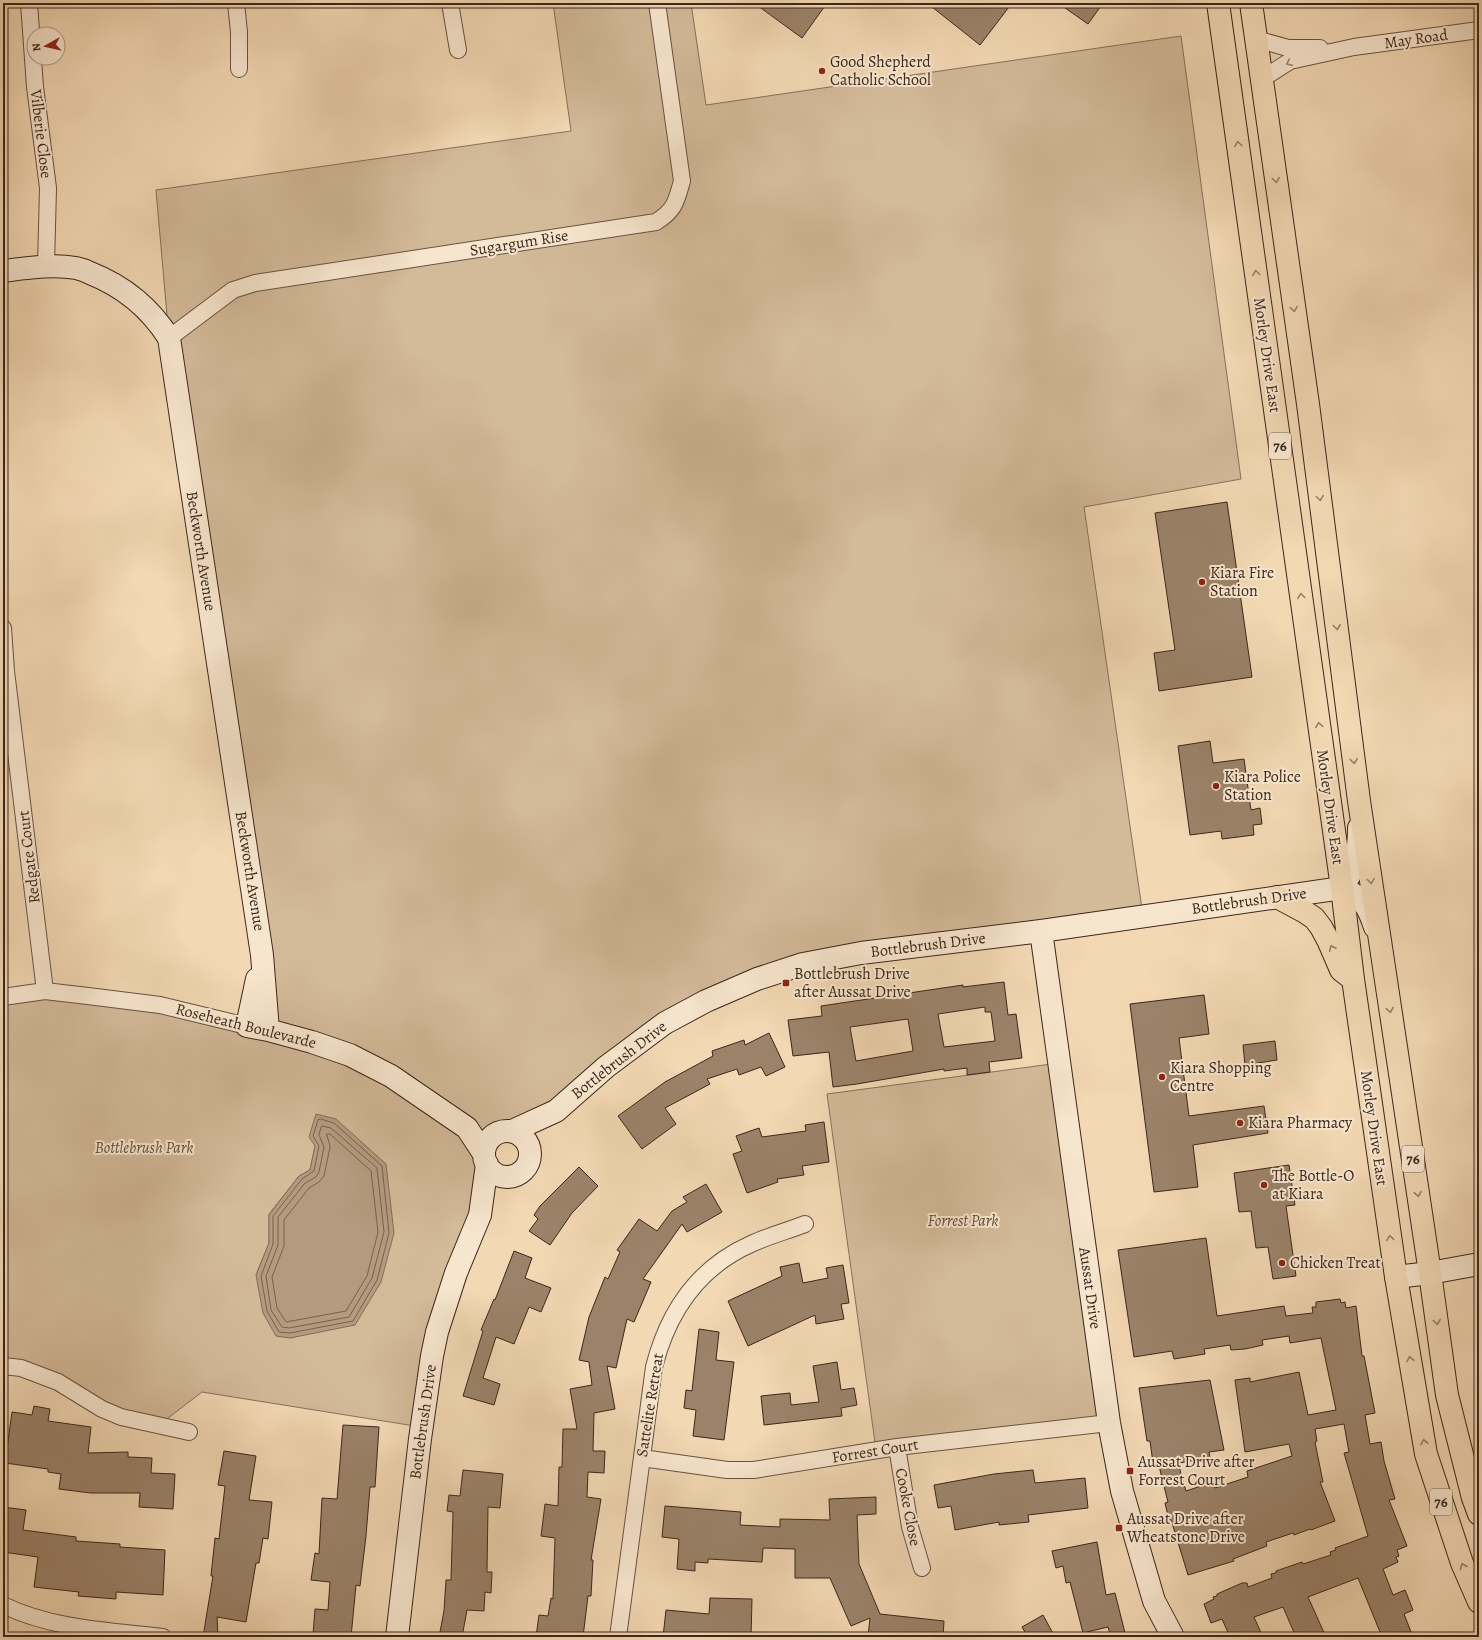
<svg xmlns="http://www.w3.org/2000/svg" width="1482" height="1640" viewBox="0 0 1482 1640" font-family="Alegreya,serif">
	<style>
		.green { fill: #d3ba99; stroke: #88705a; fill-rule: evenodd }
		.water { fill: #b49b7f; stroke: #846c57 }
		.lines { fill: none; stroke-linecap: round; stroke-linejoin: round }
		.shore { stroke: #78604d; stroke-width: 1 }
		.building { fill: #9b836a; stroke: #3d261b; fill-rule: evenodd }
		.street-casing { stroke: #6a5241; stroke-width: 18 }
		.secondary-casing { stroke: #3d261b; stroke-width: 24 }
		.primary-casing { stroke: #3d261b; stroke-width: 24 }
		.street { stroke: #f7e6ce; stroke-width: 16 }
		.secondary { stroke: #f7e6ce; stroke-width: 22 }
		.primary { stroke: #f2d8b3; stroke-width: 22 }
		.oneway { stroke: #9a8674 }
		.oneway2 { stroke: #987f67 }
		.poi-dot { fill: #8f2418; stroke: #f7e6ce; stroke-width: 1.5 }
		.labels { text-anchor: middle; dominant-baseline: central; stroke-width: 4; stroke-linejoin: round; paint-order: stroke }
		.shield { fill: #f7e6ce; stroke: #756051; stroke-width: 1 }
		.shield-label { font-size: 15px; font-weight: bold; fill: #3d261b }
		.street-label { font-size: 16px; fill: #3d261b; stroke: #f7e6ce }
		.poi-label { font-size: 16px; fill: #3d261b; stroke: #f7e6ce; text-anchor: start }
		.park-label { font-size: 16px; font-style: italic; fill: #624b3a; stroke: #f7e6ce }
	</style>
	<rect width="100%" height="100%" fill="#f2d8b3"/>
	<filter id="stains"><feTurbulence type="fractalNoise" baseFrequency=".005" numOctaves="4"/><feColorMatrix values="0 0 0 0 .2 0 0 0 0 .09 0 0 0 0 .02 0 0 0 .5 -.17"/></filter>
	<radialGradient id="worn" r=".72"><stop offset=".6" stop-color="#630" stop-opacity="0"/><stop offset="1" stop-color="#630" stop-opacity=".3"/></radialGradient>
	<path class="green" d="M553,3h138l15,102 475,-69 60,443 -157,28 59,409 -282,37 -155,48 -150,110 -59,22 -29,-5 21,36 -68,263 -219,-35 -43,33 -156,-59v-369l42,-6 222,38 -98,-691 -13,-148 415,-59zM315,1146v186l-25,6 -34,-63 13,-32v-29l30,-38 11,-6z
		M1059,1063l50,360 -233,27 -49,-356z"/>
	<path class="water" d="M316,1114l20,5 50,45 8,69 -13,49 -26,43 -65,13 -14,-2 -13,-23 -7,-38 13,-32v-28l30,-39 11,-6 5,-24 -6,-9z"/>
	<g class="lines">
		<path class="shore" d="M321,1119l13,4 48,43 7,67 -12,47 -24,41 -63,12 -11,-1 -12,-21 -6,-35 12,-32v-28l29,-37 12,-8 5,-25 -6,-10 5,-16z
			M322,1126l9,2 46,40 7,64 -12,46 -23,39 -60,11 -7,-1 -11,-17 -5,-34 12,-31v-28l27,-34 11,-6 3,-5 5,-25 -5,-12z
			M327,1134h3l41,37 7,61 -11,44 -21,35 -60,11 -9,-14 -5,-31 12,-31v-26l25,-32 10,-6 5,-6 6,-29z"/>
	</g>
	<path class="building" d="M754,3h73l-25,35z
		M927,3h85l-32,42z
		M1058,3h45l-15,21z
		M1227,502l25,175 -93,14 -5,-38 21,-3 -20,-137z
		M1210,741l3,22 31,-4 7,51 9,-2 2,16 -9,1 1,10 -32,4 -1,-8 -31,4 -12,-89z
		M1004,982l4,33 8,-1 6,44 -33,4 1,10 -23,3v-7l-23,3v-2l-87,15 -24,3 -4,-35 -36,4 -5,-36 34,-4 -1,-10 142,-21v2zM985,1007v5h6l4,29 -51,6 -6,-33zM908,1019l5,32 -57,10 -6,-34z
		M1204,995l5,39 -30,4 10,78 75,-10 4,27 -75,12 5,42 -44,5 -24,-188z
		M769,1033l16,34 -19,9 -5,-9 -22,8 -2,-6 -30,10 3,5 -45,24 11,16 -34,25 -24,-33 47,-34 48,-26 -1,-5 32,-11 1,5z
		M1275,1041l2,19 -32,5 -2,-20z
		M824,1122l5,40 -27,4 2,9 -27,4 1,3 -31,11 -14,-39 9,-3 -6,-15 23,-8 3,9 44,-6 -1,-6z
		M1289,1165l6,40 -9,1 10,70 -23,3 -5,-32 -12,1 -5,-37 -12,1 -5,-39z
		M579,1167l19,19 -26,27 -22,32 -21,-14 9,-12 -4,-4 6,-9z
		M706,1184l16,28 -35,20 -5,-8 -39,55 8,3 -17,40 -7,-3 -11,49 -9,-2 8,43 -21,4 -1,38h12l-1,22 -16,-1 -1,25 14,2 -10,61h2l-2,36h-3l-5,41h-47l3,-22 9,1 3,-18 2,1 2,-61 -14,-2 4,-32 13,2 1,-39h3l1,-38h14l-7,-40 22,-4 -3,-23 -10,-2 10,-43 16,-40 3,2 12,-27 -3,-2 22,-31 18,12 15,-20 15,-9 -4,-5z
		M1206,1238l11,78 67,-10 2,10 27,-3 -1,-6h4v-5l24,-3 1,4 4,-1 1,6 10,-2 6,50h2l11,57 -10,2 5,29 11,-2 3,19 11,38 -6,1 18,46 -10,4 2,6 -3,1 2,5 -15,7 10,26 12,-5 8,20 -9,4 9,23h-31l-24,-59 -50,19 18,40h-30l-13,-30 -29,10 9,20h-33l-8,-18 -11,4 -7,-19 10,-5 -1,-2 4,-1v-2l25,-11h5l1,4 24,-9 -1,-4 5,-1v-2l26,-9 1,2 28,-9 -1,-3 6,-2 -1,-2 33,-12 -24,-83 5,-1 -5,-28 -29,5 2,12 -2,1 8,40h-3l15,39 -24,9 -1,-1 -16,6 -1,-2 -27,9 1,4 -34,13 1,2 -46,14 -11,-36 -6,-19h-2l-4,-17 3,-1 -10,-40 -5,1 -3,-22h-3l-8,-53 71,-8 14,70 -15,2 1,6 -32,5 8,28 27,-9 2,6 33,-11 -1,-6 45,-15 -3,-12 -44,8 -10,-72 15,-2v4l49,-10 9,43 28,-5 -15,-72 -31,5 -1,-7 -27,4 1,5 -18,4 -14,1 -1,-5 -26,4 1,5 -31,5 -2,-8 -38,6 -16,-107z
		M514,1251l18,7 -7,20 26,10 -10,24 -12,-5 -15,37 -18,-7 -13,41 17,6 -6,21 -31,-9 20,-65 -2,-1 13,-31 1,1z
		M799,1263l4,20 25,-5 -2,-10 17,-3 6,38 -8,1 3,15 -28,5 -1,-9 -67,31 -20,-45 54,-25 -2,-9z
		M699,1329l20,3 -3,28 18,2 -10,78 -31,-4 3,-26 -12,-2 2,-18 6,1z
		M837,1362l4,28 13,-2 3,17 -16,3 1,8 -78,9 -3,-29 29,-3 1,12 28,-3 -6,-36z
		M34,1406l16,3 -2,12 43,6 -3,26 40,-1v5l24,1 -1,15 24,1 -2,35 -34,-2 1,-14h-49l-32,-4 2,-15 -13,-2v-3l-43,-6 7,-51 20,3z
		M343,1425l36,2 -4,60h-5l-4,49 -6,50 -4,-1 -5,52 -38,-3 2,-25 13,1 2,-28 -19,-2 4,-27 4,1 3,-56 15,1z
		M224,1451l32,5 -7,44 23,2 -4,37 -5,-1 -4,25h-3l-10,59 -29,-5 1,20h-15l10,-61h-2l4,-38 4,1 6,-53 -7,-1z
		M463,1470l40,4 -3,34 -12,-1 -1,65h5l-1,21 -6,-1 -1,19 -17,-1 -5,27h-23l5,-26 2,-31h5l2,-68 -6,-1 2,-16 11,1z
		M1033,1470l2,13 50,-5 3,30 -60,7 1,7 -30,3v-3l-44,8 -4,-24 -13,2 -4,-23 60,-11z
		M876,1497v17l-19,1 2,49 21,50 64,7 -1,16h-75l2,-19 -19,8 -21,-48h-35v-29l-32,-1 -1,14 -54,-3v4l-13,-1v9l-18,-2 2,-30 -17,-2 3,-31 76,6 -1,13 40,2v-8l50,1 -1,-21z
		M3,1507l23,3 -3,20 53,7v4l44,3v3l45,3 -2,45 -47,-3v7l-38,-3 1,-4 -45,-5 4,-30 -35,-5z
		M1097,1542l9,53 9,-2 10,40 -14,4 -3,-10 -25,6 -13,-51 -4,1 -3,-17 -7,2 -4,-17z
		M710,1598l42,1 -1,38h-88l3,-27 43,4z
		M1043,1615l12,22h-27l-6,-10z"/>
	<g class="lines">
		<defs>
			<path id="street" d="M29,3l6,84 13,101 -2,78
				M236,3l3,29v37
				M450,3l8,47
				M1256,39l32,9h32
				M1262,79l28,-18 64,-14 125,-17
				M169,338l64,-48 22,-7 401,-61c19,-12 20,-20 26,-41l-25,-178
				M3,628l3,43 39,320
				M3,997l42,-6 43,5 72,9 87,21
				M3,1366l18,2 37,14 44,27 19,8 68,15
				M897,1447l13,80 12,41
				M642,1458l85,12h27l143,-23 212,-24
				M3,1605c49,24 107,26 160,32
				M618,1637l36,-270c14,-55 43,-99 97,-123 17,-8 36,-13 54,-20"/>
			<path id="secondary" d="M3,271c24,-3 49,-7 73,-3 5,1 10,3 14,5 33,13 60,35 79,65l93,617 6,75
				M1342,888c13,-19 17,-36 17,-60
				M1041,931l68,492 13,68 32,110 19,36
				M257,979l-10,47 21,4 44,12 38,13 41,21 76,52 17,26
				M484 1154a23 23 0 1 1 46 0a23 23 0 1 1-46 0Z
				M512,1131l44,-20 50,-44 59,-44 41,-22 51,-22 46,-15 58,-11 180,-22 301,-43c21,9 26,18 33,39
				M1396,1277l34,-4 49,-9
				M397,1637l23,-198 12,-83 5,-24 19,-59 24,-58 7,-51"/>
			<path id="primary" d="M1218,3l124,885 11,91 43,298 30,177 36,109 17,39
				M1251,3l57,401 51,397 71,472 17,122 26,103 6,16
				M1277,897l28,15 9,6 7,9 7,13 13,30 9,7"/>
		</defs>
		<use href="#street" class="street-casing"/>
		<use href="#secondary" class="secondary-casing"/>
		<use href="#primary" class="primary-casing"/>
		<use href="#street" class="street"/>
		<use href="#secondary" class="secondary"/>
		<use href="#primary" class="primary"/>
	</g>
	<defs><path id="oneway-chevron" d="M-2-3.5L2.5 0L-2 3.5" fill="none" stroke-width="1.6" stroke-linecap="round" stroke-linejoin="round"/></defs>
	<use class="oneway" href="#oneway-chevron" transform="translate(1289 63) rotate(155)"/>
	<g class="oneway2">
		<use href="#oneway-chevron" transform="translate(1238 144) rotate(-98)"/>
		<use href="#oneway-chevron" transform="translate(1276 180) rotate(82)"/>
		<use href="#oneway-chevron" transform="translate(1256 273) rotate(-98)"/>
		<use href="#oneway-chevron" transform="translate(1294 309) rotate(82)"/>
		<use href="#oneway-chevron" transform="translate(1320 498) rotate(82)"/>
		<use href="#oneway-chevron" transform="translate(1301 596) rotate(-98)"/>
		<use href="#oneway-chevron" transform="translate(1337 627) rotate(83)"/>
		<use href="#oneway-chevron" transform="translate(1319 725) rotate(-98)"/>
		<use href="#oneway-chevron" transform="translate(1354 761) rotate(83)"/>
		<use href="#oneway-chevron" transform="translate(1371 881) rotate(82)"/>
		<use href="#oneway-chevron" transform="translate(1332 948) rotate(-115)"/>
		<use href="#oneway-chevron" transform="translate(1390 1010) rotate(81)"/>
		<use href="#oneway-chevron" transform="translate(1418 1194) rotate(81)"/>
		<use href="#oneway-chevron" transform="translate(1390 1238) rotate(-98)"/>
		<use href="#oneway-chevron" transform="translate(1437 1322) rotate(82)"/>
		<use href="#oneway-chevron" transform="translate(1410 1359) rotate(-100)"/>
		<use href="#oneway-chevron" transform="translate(1424 1442) rotate(-100)"/>
		<use href="#oneway-chevron" transform="translate(1463 1566) rotate(-112)"/>
	</g>
	<g class="poi-dot">
		<circle cx="822" cy="71" r="4"/>
		<circle cx="1202" cy="582" r="4"/>
		<circle cx="1216" cy="786" r="4"/>
		<rect x="782" y="979" width="8" height="8" rx="2"/>
		<circle cx="1162" cy="1077" r="4"/>
		<circle cx="1240" cy="1123" r="4"/>
		<circle cx="1264" cy="1185" r="4"/>
		<circle cx="1282" cy="1263" r="4"/>
		<rect x="1126" y="1467" width="8" height="8" rx="2"/>
		<rect x="1115" y="1524" width="8" height="8" rx="2"/>
	</g>
	<g class="labels">
		<g class="shield">
			<rect x="1269" y="433" width="22" height="26" rx="3"/>
			<rect x="1402" y="1146" width="22" height="26" rx="3"/>
			<rect x="1430" y="1489" width="22" height="26" rx="3"/>
		</g>
		<g class="shield-label">
			<text x="1280" y="446">76</text>
			<text x="1413" y="1159">76</text>
			<text x="1441" y="1502">76</text>
		</g>
		<g class="street-label">
			<text transform="translate(1416 39) rotate(-8)">May Road</text>
			<text transform="translate(41 134) rotate(83)">Vilberie Close</text>
			<text transform="translate(519 243) rotate(-9)">Sugargum Rise</text>
			<text transform="translate(1267 355) rotate(82)">Morley Drive East</text>
			<text transform="translate(201 551) rotate(81)">Beckworth Avenue</text>
			<text transform="translate(1330 807) rotate(82)">Morley Drive East</text>
			<text transform="translate(29 857) rotate(-97)">Redgate Court</text>
			<text transform="translate(250 871) rotate(81)">Beckworth Avenue</text>
			<text transform="translate(1249 901) rotate(-8)">Bottlebrush Drive</text>
			<text transform="translate(928 945) rotate(-7)">Bottlebrush Drive</text>
			<text transform="translate(246 1026) rotate(14)">Roseheath Boulevarde</text>
			<text transform="translate(619 1060) rotate(-38)">Bottlebrush Drive</text>
			<text transform="translate(1374 1128) rotate(82)">Morley Drive East</text>
			<text transform="translate(1090 1288) rotate(82)">Aussat Drive</text>
			<text transform="translate(650 1405) rotate(-81)">Sattelite Retreat</text>
			<text transform="translate(423 1422) rotate(-82)">Bottlebrush Drive</text>
			<text transform="translate(875 1451) rotate(-9)">Forrest Court</text>
			<text transform="translate(908 1507) rotate(79)">Cooke Close</text>
		</g>
		<g class="poi-label">
			<text x="830" y="62">Good Shepherd<tspan x="830" dy="18">Catholic School</tspan></text>
			<text x="1210" y="573">Kiara Fire<tspan x="1210" dy="18">Station</tspan></text>
			<text x="1224" y="777">Kiara Police<tspan x="1224" dy="18">Station</tspan></text>
			<text x="794" y="974">Bottlebrush Drive<tspan x="794" dy="18">after Aussat Drive</tspan></text>
			<text x="1170" y="1068">Kiara Shopping<tspan x="1170" dy="18">Centre</tspan></text>
			<text x="1248" y="1123">Kiara Pharmacy</text>
			<text x="1272" y="1176">The Bottle-O<tspan x="1272" dy="18">at Kiara</tspan></text>
			<text x="1290" y="1263">Chicken Treat</text>
			<text x="1138" y="1462">Aussat Drive after<tspan x="1138" dy="18">Forrest Court</tspan></text>
			<text x="1127" y="1519">Aussat Drive after<tspan x="1127" dy="18">Wheatstone Drive</tspan></text>
		</g>
		<g class="park-label">
			<text x="144" y="1148">Bottlebrush Park</text>
			<text x="963" y="1221">Forrest Park</text>
		</g>
	</g>
	<rect width="1482" height="1640" fill="none" stroke="#f2d8b3" stroke-width="16"/>
	<rect x="4" y="4" width="1474" height="1632" fill="none" stroke="#3d261b" stroke-width="2"/>
	<rect x="8" y="8" width="1466" height="1624" fill="none" stroke="#3d261b"/>
	<g transform="translate(46 46) rotate(262)"><circle r="19" fill="#f7e6ce" stroke="#ad9986"/>
	<path d="M0-3L7 15L0 10L-7 15Z" fill="#8f2418"/>
	<text y="-6" font-size="11" font-weight="bold" text-anchor="middle" fill="#3d261b">N</text>
	</g>
	<rect width="100%" height="100%" filter="url(#stains)"/>
	<rect width="100%" height="100%" fill="url(#worn)"/>
</svg>
